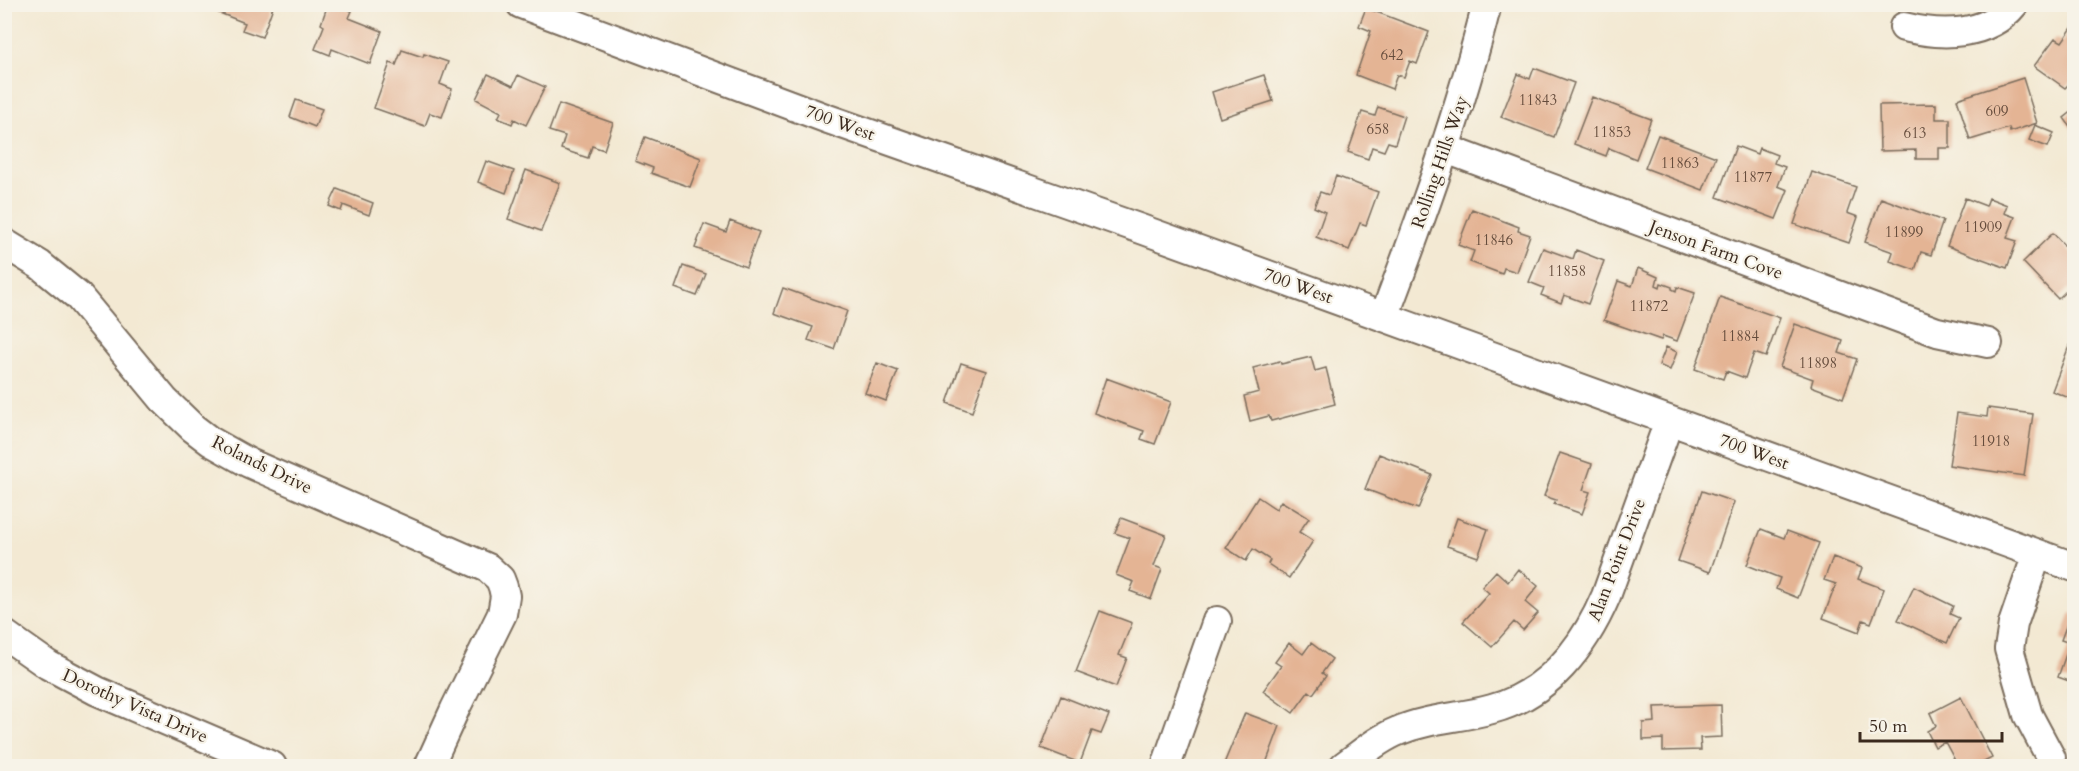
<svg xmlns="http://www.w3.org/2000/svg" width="2079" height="771" viewBox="0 0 2079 771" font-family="Cardo,serif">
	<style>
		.building { fill: #e4b494 }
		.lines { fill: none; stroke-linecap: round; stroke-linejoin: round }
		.minor-casing { stroke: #7b6d5d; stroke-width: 32 }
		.minor { stroke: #fff; stroke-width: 28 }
		.labels { text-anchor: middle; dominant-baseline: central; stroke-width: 4.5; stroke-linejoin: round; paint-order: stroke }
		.number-label { font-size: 15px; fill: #654c3c }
		.street-label { font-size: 18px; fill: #3b2a1e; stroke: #f7f3e8 }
	</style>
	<rect width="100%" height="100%" fill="#f7f3e8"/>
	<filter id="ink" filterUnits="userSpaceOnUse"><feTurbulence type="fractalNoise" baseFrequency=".0167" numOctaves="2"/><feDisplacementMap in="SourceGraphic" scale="12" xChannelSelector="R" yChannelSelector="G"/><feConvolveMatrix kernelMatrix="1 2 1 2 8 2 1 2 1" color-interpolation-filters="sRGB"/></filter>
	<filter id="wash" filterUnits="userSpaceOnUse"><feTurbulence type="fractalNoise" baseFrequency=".008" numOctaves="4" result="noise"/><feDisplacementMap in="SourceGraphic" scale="24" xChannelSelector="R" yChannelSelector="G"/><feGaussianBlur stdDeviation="1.35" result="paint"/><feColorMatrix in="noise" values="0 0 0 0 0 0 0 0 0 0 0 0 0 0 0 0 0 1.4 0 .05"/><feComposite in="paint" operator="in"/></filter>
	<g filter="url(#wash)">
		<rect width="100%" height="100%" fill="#f3e9d3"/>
		<g id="blocks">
			<path class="building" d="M221,4h53l-12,33 -20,-7 3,-7 -28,-11z
				M328,4h6l18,7 -3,7 33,13 -12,33 -38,-15 -2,6 -15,-6 9,-23 -3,-2z
				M1366,8l63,24 -12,32 -7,-3 -6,16 -7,-2 -5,14 -36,-14 15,-44 -12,-5z
				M2074,25v54l-9,9 -31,-22 21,-28 7,4z
				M402,50l21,7 1,-3 24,8 -8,22 12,5 -10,28 -12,-4 -5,13 -51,-18 16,-45 6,2z
				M1534,68l40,15 -20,54 -53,-20 17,-43 12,5z
				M488,74l25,12 5,-11 27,12 -19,38 -12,-6 -2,5 -14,-6 3,-6 -25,-13z
				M1264,75l9,26 -53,17 -8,-26z
				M2023,78l14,45 -27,9 -1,-4 -39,12 -13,-41z
				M1592,97l59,22 -15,40 -27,-11 -3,8 -32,-12z
				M296,100l26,9 -7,18 -25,-10z
				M559,104l54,19 -9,27 -12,-4 -4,12 -27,-9 4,-13 -16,-5z
				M1936,104v15h14v29h-11v11h-23v-9l-36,1 -1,-46z
				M1378,107l26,9 -9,28 -7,-2 -4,9 -12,-4 -4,12 -20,-7 14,-40 13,4z
				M2074,110v22l-10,-14z
				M2035,125l19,8 -6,14 -19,-7z
				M1658,135l58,22 -13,33 -58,-22z
				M645,137l56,21 -11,29 -39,-14 2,-5 -18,-7z
				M1736,146l21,8 2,-6 18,7 -3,8 11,4 -7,19 10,4 -12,29 -59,-22z
				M486,161l28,10 -8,22 -28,-11z
				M526,170l34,13 -19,48 -33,-12z
				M1812,172l44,15 -9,26 11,4 -9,26 -55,-19z
				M1336,176l42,16 -12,33 -6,-2 -11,27 -33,-13 9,-25 -11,-5 6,-15 9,3z
				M337,189l36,14 -4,12 -26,-10 -2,6 -12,-5z
				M1881,198l62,23 -12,34 -10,-3 -6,18 -25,-9 3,-9 -28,-10z
				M1965,198l21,8 3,-8 18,7 -3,8 11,4 -8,21 10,3 -10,27 -60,-22z
				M1472,209l47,18 -1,4 12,4 -13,37 -13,-4 -2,6 -32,-12 4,-11 -16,-6z
				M730,221l29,11 -13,35 -51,-19 9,-24 22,8z
				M2053,233l21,23v37l-5,-5 -11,11 -35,-37z
				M1543,248l30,11 3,-9 28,11 -16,43 -24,-9 -3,8 -20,-8 3,-7 -15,-6z
				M683,266l23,8 -9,22 -22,-8z
				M1638,268l20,9 -2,8 4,2 1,-4 11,4v2l4,2 1,-4 18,6 -18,48 -14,-5 -2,4 -57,-20 14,-39 14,5z
				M783,288l64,23 -13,38 -26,-9 5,-13 -39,-14z
				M1720,297l60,21 -14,39 -12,-4 -9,25 -19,-7 -3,8 -28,-10z
				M1795,324l48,17 -4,12 18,6 -14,39 -32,-12 2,-7 -33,-12z
				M2072,338l2,1v61l-22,-9z
				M1666,347l11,5 -7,18 -11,-5z
				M1311,357l4,14 11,-3 9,36 -64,17 -2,-5 -19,5 -6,-25 15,-4 -6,-24 27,-7 1,3z
				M877,363l21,8 -12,30 -21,-8z
				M961,363l25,8 -14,41 -25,-9z
				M1106,378l65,24 -16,42 -14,-5 3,-8 -50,-18z
				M1988,408l45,6 -9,62 -75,-11 8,-52 30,4z
				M1560,453l32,11 -9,26 7,2 -8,22 -28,-10 2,-4 -12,-4z
				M1379,454l53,21 -14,34 -53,-20z
				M1702,491l32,11 -24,70 -32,-11z
				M1258,497l18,12 5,-8 28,17 -10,14 14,9 -24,37 -21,-14 2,-4 -17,-11 -7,12 -20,-13z
				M1121,518l45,17 -12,31 8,3 -11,30 -21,-8 4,-9 -18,-7 14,-37 -15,-5z
				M1457,518l31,11 -10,28 -31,-11z
				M1761,529l23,9 3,-7 32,12 -21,55 -22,-9 4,-11 -33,-13z
				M1833,557l29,11 -4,11 26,10 -13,34 -8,-3 -4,12 -36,-14 13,-34 -12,-4z
				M1518,569l20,17 -13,16 13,11 -15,17 -9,-8 -22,25 -29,-25 26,-29 -7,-6 14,-16 12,11z
				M1914,587l39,19 -3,8 9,4 -12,25 -49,-23z
				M1100,611l32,12 -13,32 8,3 -11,29 -40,-15z
				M2071,613l3,1v69l-16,-6 12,-34 -9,-3z
				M1289,643l14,11 8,-11 21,16 -10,14 4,3 -13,18 -4,-3 -16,22 -30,-22 18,-25 -6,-4z
				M1061,696l48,19 -8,19 -9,-3 -12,32 -39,-15z
				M1961,697l31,61 -16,8h-18l-13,-24 -10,5 -8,-16 9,-5 -6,-13z
				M1721,705l1,32 -22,1 1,12 -38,1v-12l-20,1v-17l12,-1 -1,-15z
				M1245,713l35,13 -15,40h-42z"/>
		</g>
	</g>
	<g filter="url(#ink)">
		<use href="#blocks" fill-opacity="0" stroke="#7b6d5d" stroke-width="1.5"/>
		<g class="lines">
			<defs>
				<path id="minor" d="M521,4l307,115 313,110 933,338
					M1904,27c37,9 83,10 110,-23
					M1446,149l491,183 51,11
					M4,243l36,22 38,31 86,104 29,28 17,13 39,22 239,105 12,11 3,8 2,9 -3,18 -47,95 -26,57
					M1384,317c39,-103 76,-205 103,-313
					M2037,554l-24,70 -4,25 19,66 23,43v8
					M4,634l44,31 49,26 175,75
					M1166,766l51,-145
					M1344,766c17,-12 34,-27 54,-35 30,-13 63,-13 94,-22 56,-15 92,-62 114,-113l63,-175"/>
			</defs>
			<use href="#minor" class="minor-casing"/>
			<use href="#minor" class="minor"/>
		</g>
	</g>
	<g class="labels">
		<g class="number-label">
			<text x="1392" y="55">642</text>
			<text x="1538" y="100">11843</text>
			<text x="1997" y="111">609</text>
			<text x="1378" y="129">658</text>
			<text x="1612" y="132">11853</text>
			<text x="1915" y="133">613</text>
			<text x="1680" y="163">11863</text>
			<text x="1753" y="177">11877</text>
			<text x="1983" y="227">11909</text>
			<text x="1904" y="232">11899</text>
			<text x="1494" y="240">11846</text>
			<text x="1567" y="271">11858</text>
			<text x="1649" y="306">11872</text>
			<text x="1740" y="336">11884</text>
			<text x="1818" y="363">11898</text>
			<text x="1991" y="441">11918</text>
		</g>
		<g class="street-label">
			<text transform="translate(840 123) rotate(20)">700 West</text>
			<text transform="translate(1440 162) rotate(-71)">Rolling Hills Way</text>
			<text transform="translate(1716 250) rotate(20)">Jenson Farm Cove</text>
			<text transform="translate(1298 286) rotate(20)">700 West</text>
			<text transform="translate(1754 452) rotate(20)">700 West</text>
			<text transform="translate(262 465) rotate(26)">Rolands Drive</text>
			<text transform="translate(1617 560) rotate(-69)">Alan Point Drive</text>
			<text transform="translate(135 706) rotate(24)">Dorothy Vista Drive</text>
		</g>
	</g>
	<rect width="2079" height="771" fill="none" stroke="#f7f3e8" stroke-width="24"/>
	<path d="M1860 732v9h142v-9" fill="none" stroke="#3b2a1e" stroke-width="3"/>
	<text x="1869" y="732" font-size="18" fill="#3b2a1e" stroke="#f7f3e8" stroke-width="4.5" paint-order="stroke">50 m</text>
</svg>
